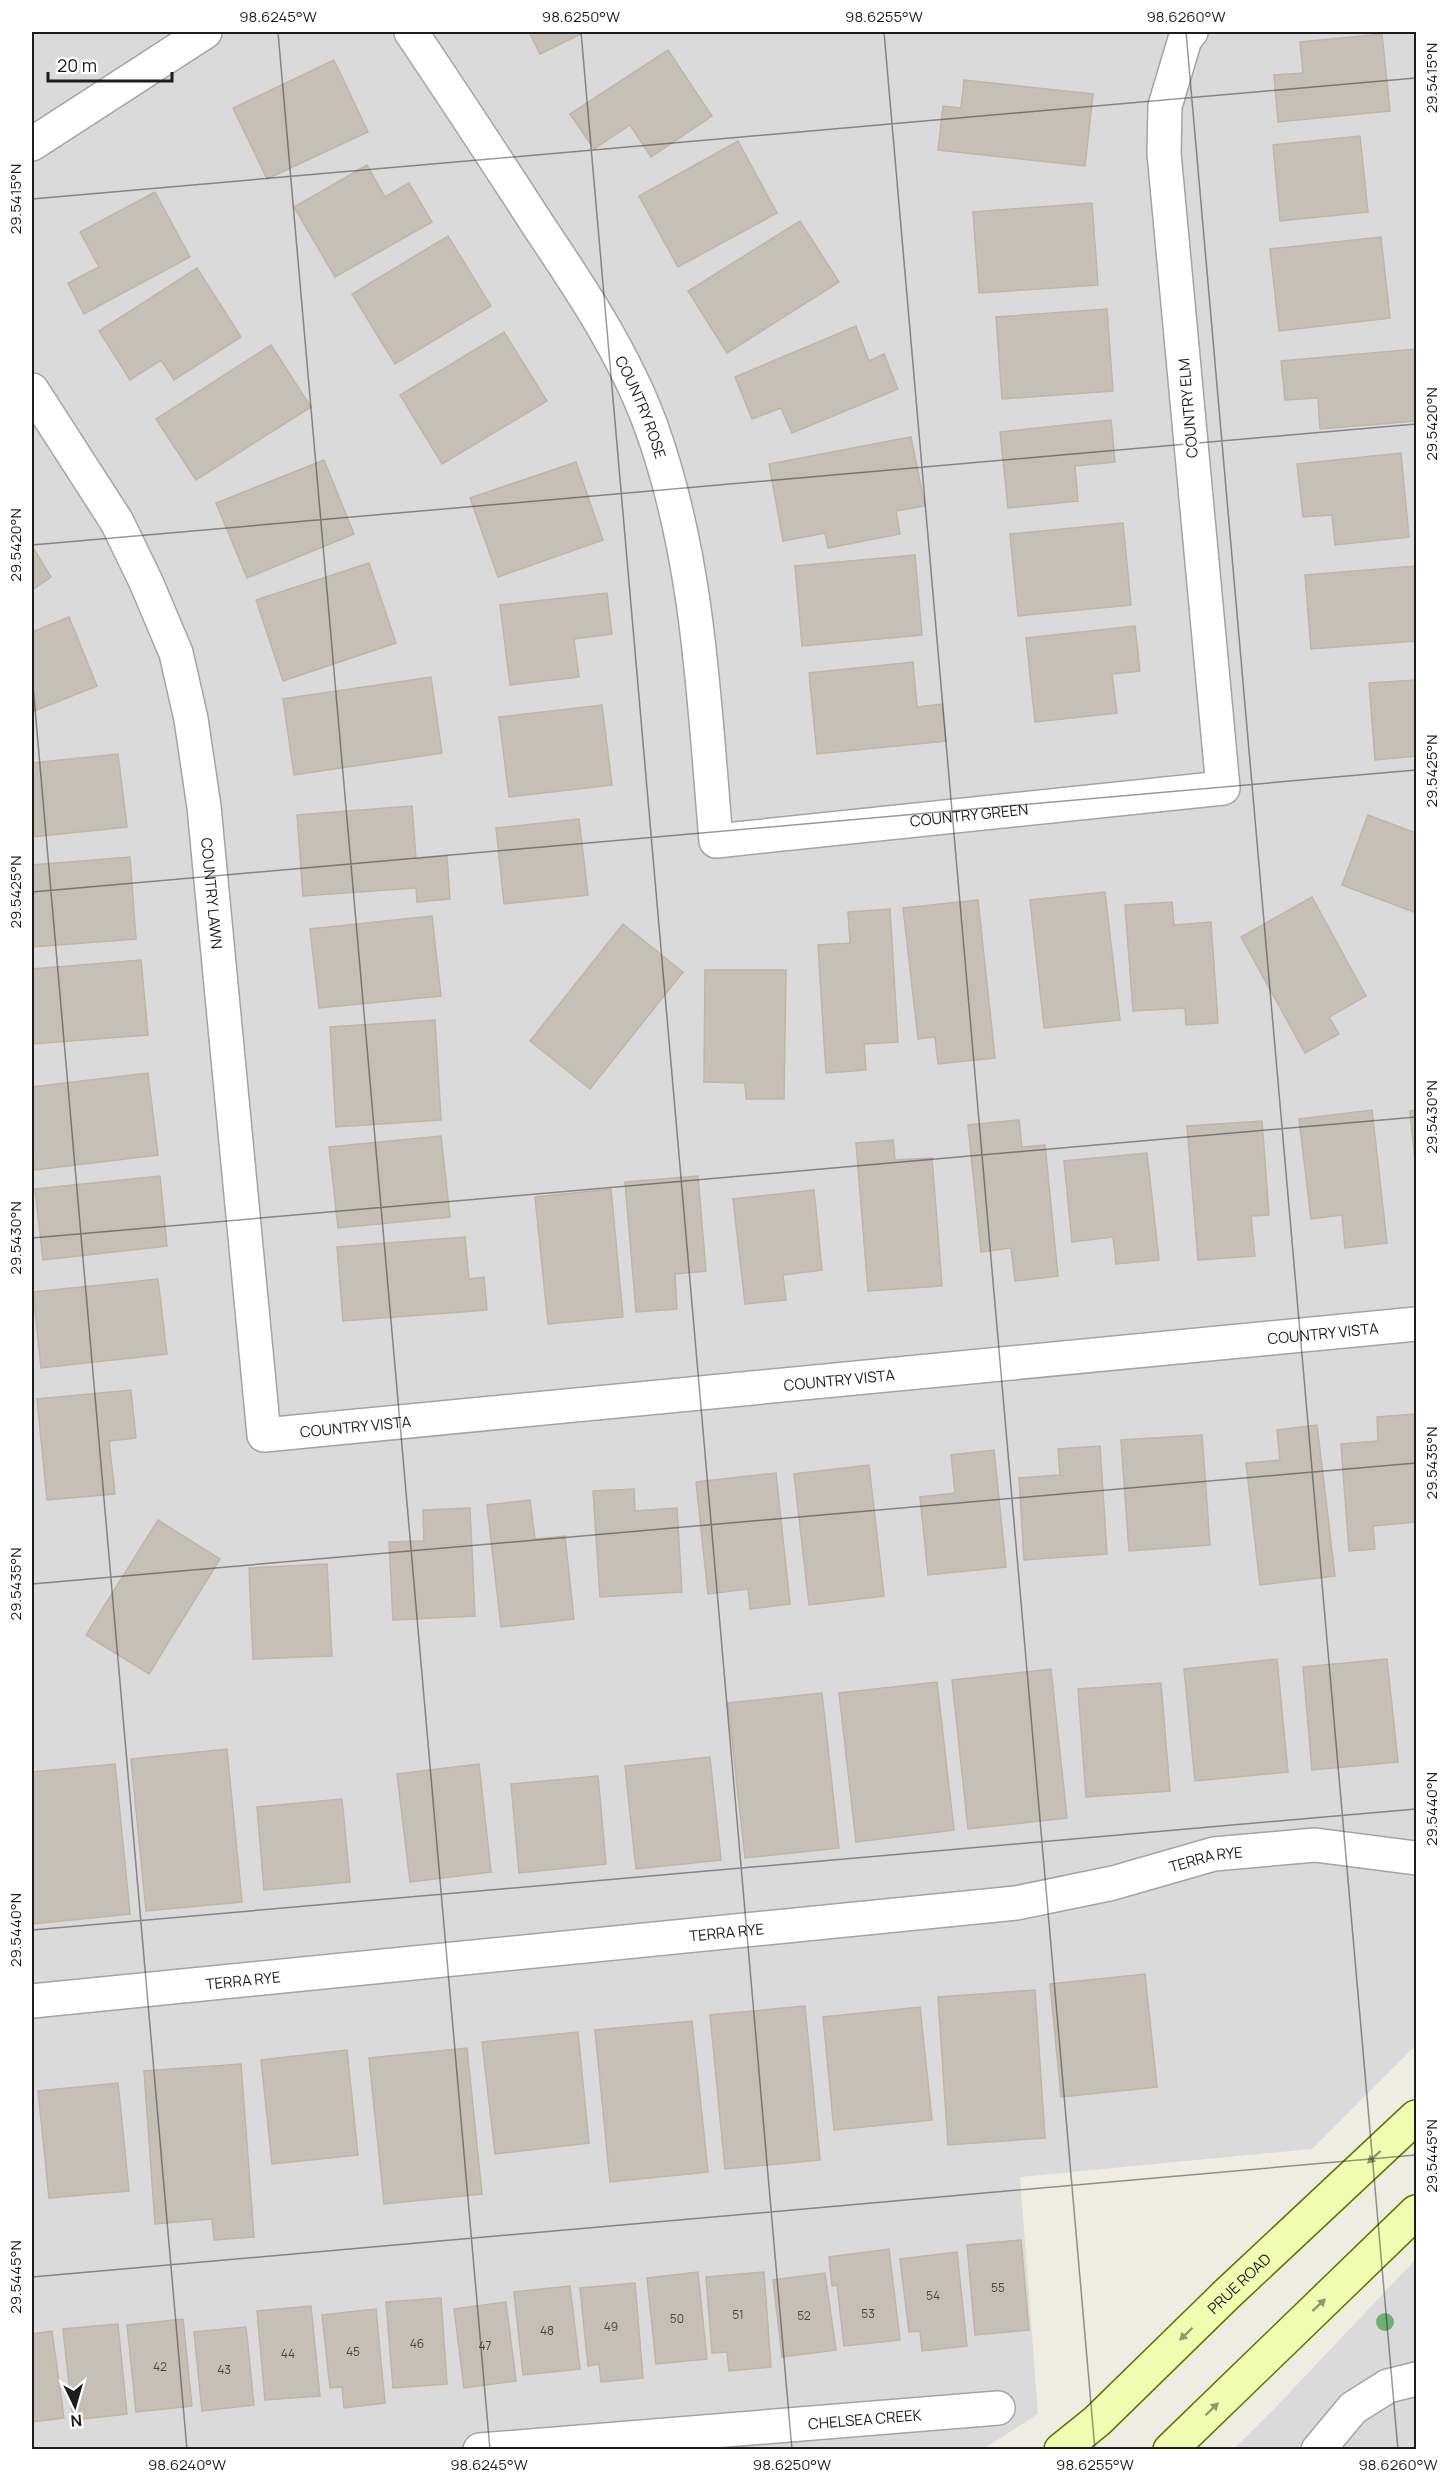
<svg xmlns="http://www.w3.org/2000/svg" width="1448" height="2481" viewBox="0 0 1448 2481" font-family="Manrope,sans-serif">
	<style>
		.residential { fill: #dbdada }
		.building { fill: #c6bfb5; stroke: #c1b4a4; stroke-width: 1.5 }
		.lines { fill: none; stroke-linecap: round; stroke-linejoin: round }
		.minor-casing { stroke: #a4a4a4; stroke-width: 36 }
		.secondary-casing { stroke: #5d7700; stroke-width: 36 }
		.minor { stroke: #fff; stroke-width: 33 }
		.secondary { stroke: #f0fcb2; stroke-width: 33 }
		.tree { fill: #6fb077 }
		.oneway { fill: #91986f }
		.ticks { fill: none; stroke: #1d1d1d; stroke-width: 1.5; stroke-opacity: 0.45 }
		.labels { text-anchor: middle; dominant-baseline: central; stroke-width: 5; stroke-linejoin: round; paint-order: stroke }
		.number-label { font-size: 12px; fill: #474643 }
		.street-label { font-size: 15px; fill: #1d1d1d; stroke: #fff }
		.neatline { fill: none; stroke: #1d1d1d; stroke-width: 2 }
		.ticks-label { font-size: 15px; text-anchor: middle; fill: #1d1d1d }
	</style>
	<rect width="100%" height="100%" fill="#efece2"/>
	<path class="residential" d="M32,32h1384v2013l-104,104 -292,28 18,237 -55,35 -951,1z
		M1416,2259v190l-183,1 41,-41z"/>
	<path class="building" d="M529,32h56l-45,22z
		M1382,34l8,77 -112,11 -4,-47 29,-2 -3,-31z
		M668,50l44,66 -61,41 -21,-32 -36,24 -24,-35z
		M334,60l34,72 -101,47 -34,-71z
		M964,80l129,14 -8,72 -147,-16 5,-44 18,2z
		M1360,136l8,76 -88,9 -7,-76z
		M738,141l39,72 -99,54 -39,-71z
		M367,165l18,32 24,-14 23,39 -97,55 -41,-70z
		M155,192l35,65 -106,57 -16,-31 31,-16 -19,-35z
		M1092,203l6,82 -119,8 -6,-81z
		M800,221l39,61 -112,71 -39,-62z
		M448,236l43,70 -96,58 -43,-70z
		M1381,237l9,81 -111,13 -9,-82z
		M197,268l44,69 -67,43 -13,-20 -31,20 -31,-49z
		M1107,309l6,82 -111,8 -6,-82z
		M856,326l13,35 15,-7 14,35 -106,44 -11,-25 -29,11 -17,-42z
		M504,332l43,69 -105,63 -42,-69z
		M271,345l40,62 -115,73 -40,-61z
		M1416,349v72l-96,8 -2,-31 -33,2 -4,-39z
		M1111,420l4,42 -40,4 3,35 -70,7 -8,-76z
		M911,437l14,69 -29,5 4,23 -72,14 -3,-15 -42,8 -14,-77z
		M1401,453l8,84 -74,8 -3,-30 -29,2 -6,-53z
		M324,460l30,74 -107,44 -31,-75z
		M576,462l27,78 -105,37 -28,-79z
		M1123,523l8,82 -113,11 -8,-82z
		M32,546l19,31 -19,13z
		M915,555l7,80 -120,11 -7,-80z
		M369,563l27,80 -113,38 -27,-81z
		M1416,566v75l-105,8 -6,-74z
		M607,593l5,41 -38,5 5,38 -69,8 -10,-80z
		M69,617l28,69 -65,26v-80z
		M1135,626l5,45 -28,3 5,39 -82,9 -9,-84z
		M913,662l4,45 25,-3 4,37 -129,13 -8,-81z
		M431,677l11,76 -148,22 -11,-76z
		M1416,680v76l-41,4 -6,-77z
		M602,705l10,80 -103,12 -10,-80z
		M118,754l9,73 -95,10v-74z
		M412,806l4,53 31,-3 3,43 -33,3 -1,-14 -113,8 -6,-81z
		M1368,815l48,18v80l-74,-28z
		M579,819l9,76 -84,9 -8,-76z
		M130,857l6,82 -104,8v-82z
		M1105,892l15,128 -76,8 -14,-128z
		M1312,897l54,99 -37,21 10,17 -34,19 -64,-116z
		M978,900l17,158 -57,6 -3,-27 -17,2 -15,-131z
		M1172,902l2,23 37,-3 7,101 -32,2 -1,-17 -52,3 -8,-106z
		M890,909l8,133 -34,2 2,26 -40,3 -8,-128 32,-2 -2,-31z
		M432,916l9,80 -122,12 -9,-79z
		M623,924l60,48 -93,117 -60,-48z
		M141,960l7,75 -116,9v-75z
		M705,970h81l-2,129h-38l-1,-16 -41,-1z
		M435,1020l6,100 -105,7 -6,-100z
		M148,1073l10,82 -123,15 -3,-27v-56z
		M1372,1110l15,133 -42,5 -3,-33 -31,4 -12,-100z
		M1416,1110v62l-6,-61z
		M1019,1120l3,27 23,-2 13,131 -43,5 -4,-33 -30,4 -13,-127z
		M1262,1121l7,94 -18,1 4,40 -57,4 -11,-134z
		M441,1136l9,81 -112,11 -9,-81z
		M893,1140l2,20 37,-2 10,128 -74,5 -12,-148z
		M1147,1153l12,107 -43,4 -3,-27 -41,5 -8,-81z
		M160,1176l7,70 -124,14 -8,-71z
		M698,1176l8,95 -31,3 2,35 -41,3 -11,-130z
		M611,1189l12,128 -75,7 -13,-127z
		M814,1190l8,80 -39,5 3,25 -41,4 -12,-105z
		M465,1237l4,42 15,-2 3,33 -144,11 -6,-74z
		M158,1279l9,75 -126,14 -8,-76z
		M131,1390l5,48 -27,3 6,53 -68,6 -10,-101z
		M1416,1414v108l-43,4 2,23 -26,2 -8,-107 37,-3 -1,-24z
		M1317,1425l18,151 -75,9 -14,-122 34,-3 -3,-30z
		M1202,1435l8,110 -81,6 -8,-111z
		M1100,1446l7,108 -83,6 -5,-82 41,-3 -2,-26z
		M994,1450l12,117 -78,8 -8,-78 35,-4 -4,-38z
		M869,1465l15,131 -75,9 -15,-131z
		M776,1473l14,131 -40,5 -2,-20 -40,5 -12,-112z
		M634,1489l1,22 42,-3 5,84 -82,5 -7,-106z
		M530,1500l5,39 30,-3 9,83 -73,8 -14,-122z
		M470,1508l5,108 -82,4 -4,-78 35,-1 -1,-31z
		M158,1520l62,39 -71,115 -63,-39z
		M327,1564l5,92 -79,3 -4,-91z
		M1277,1659l11,113 -93,9 -11,-112z
		M1387,1659l11,103 -86,8 -9,-103z
		M1051,1669l16,149 -99,11 -16,-149z
		M937,1682l17,148 -98,12 -17,-149z
		M1161,1683l9,108 -84,6 -8,-108z
		M822,1693l17,155 -94,10 -17,-155z
		M227,1749l15,153 -96,9 -15,-152z
		M710,1757l11,103 -85,9 -11,-103z
		M115,1764l15,150 -98,10v-152z
		M479,1764l12,108 -81,10 -13,-108z
		M598,1776l8,88 -87,9 -8,-89z
		M342,1799l8,83 -86,8 -7,-83z
		M1145,1974l12,113 -96,10 -11,-113z
		M1035,1990l10,148 -97,7 -10,-148z
		M805,2006l15,154 -95,9 -15,-154z
		M920,2007l12,113 -98,10 -11,-113z
		M692,2021l16,151 -98,10 -15,-152z
		M578,2032l11,111 -94,11 -13,-112z
		M467,2048l15,146 -98,10 -15,-146z
		M347,2050l11,105 -86,9 -11,-104z
		M241,2064l13,173 -40,3 -2,-21 -57,5 -11,-153z
		M118,2083l11,108 -80,7 -11,-107z
		M1021,2240l8,90 -54,5 -8,-90z
		M889,2249l11,91 -56,6 -7,-61 -5,1 -3,-29z
		M957,2252l10,94 -45,5 -2,-20 -11,1 -9,-73z
		M698,2272l9,87 -51,5 -9,-86z
		M764,2272l7,95 -42,4 -2,-19 -15,1 -6,-76z
		M825,2273l11,77 -54,7 -9,-77z
		M635,2283l8,95 -42,4 -2,-18 -11,2 -8,-78z
		M570,2286l10,83 -57,6 -9,-83z
		M441,2298l6,86 -54,4 -7,-86z
		M506,2302l10,79 -52,7 -10,-79z
		M311,2306l9,90 -55,4 -8,-89z
		M376,2309l9,94 -41,5 -2,-21 -12,1 -8,-73z
		M183,2319l9,87 -56,6 -9,-87z
		M118,2324l9,90 -54,6 -10,-91z
		M246,2327l8,78 -52,6 -8,-79z
		M52,2331l12,87 -32,4v-88z"/>
	<g class="lines">
		<defs>
			<g id="minor">
				<path id="s1" d="M411,32c43,64 85,128 127,193 43,64 86,128 113,201 48,133 53,275 65,415l507,-53 -59,-635 1,-47 20,-67 6,-7"/>
				<path d="M32,144l173,-112"/>
				<path id="s2" d="M32,390l85,132 29,60 30,71 15,66 13,88 60,628 1152,-111"/>
				<path id="s3" d="M32,2001l984,-98 97,-20 101,-29 101,-9 101,13"/>
				<path id="s4" d="M480,2450l518,-42"/>
				<path d="M1318,2450l35,-42 35,-22 28,-7"/>
			</g>
			<g id="secondary">
				<path id="s5" d="M1061,2450l36,-29 130,-127 189,-177"/>
				<path d="M1170,2450l246,-238"/>
			</g>
		</defs>
		<use href="#minor" class="minor-casing"/>
		<use href="#secondary" class="secondary-casing"/>
		<use href="#minor" class="minor"/>
		<use href="#secondary" class="secondary"/>
	</g>
	<circle class="tree" cx="1385" cy="2322" r="9"/>
	<defs><path id="oneway-solid" d="M-6-.8H1V-3.2L6.5 0L1 3.2V.8H-6Z" transform="scale(1.5)"/></defs>
	<g class="oneway">
		<use href="#oneway-solid" transform="translate(1374 2157) rotate(137)"/>
		<use href="#oneway-solid" transform="translate(1319 2305) rotate(-43)"/>
		<use href="#oneway-solid" transform="translate(1186 2334) rotate(136)"/>
		<use href="#oneway-solid" transform="translate(1212 2409) rotate(-44)"/>
	</g>
	<path class="ticks" d="M278,32l212,2418M581,32l211,2418M884,32l211,2418M1186,32l212,2418M32,199l1384,-121M32,545l1384,-121M32,674l155,1776M32,892l1384,-122M32,1238l1384,-121M32,1584l1384,-121M32,1930l1384,-121M32,2277l1384,-122"/>
	<g class="labels">
		<g class="number-label">
			<text x="998" y="2287">55</text>
			<text x="933" y="2295">54</text>
			<text x="868" y="2313">53</text>
			<text x="738" y="2314">51</text>
			<text x="804" y="2315">52</text>
			<text x="677" y="2318">50</text>
			<text x="611" y="2326">49</text>
			<text x="547" y="2330">48</text>
			<text x="417" y="2343">46</text>
			<text x="485" y="2345">47</text>
			<text x="353" y="2351">45</text>
			<text x="288" y="2353">44</text>
			<text x="160" y="2366">42</text>
			<text x="224" y="2369">43</text>
		</g>
		<g class="street-label">
			<text stroke="none"><textPath href="#s1" startOffset="441">COUNTRY ROSE</textPath></text>
			<text transform="translate(1188 408) rotate(-95)">COUNTRY ELM</text>
			<text stroke="none"><textPath href="#s1" startOffset="1138">COUNTRY GREEN</textPath></text>
			<text stroke="none"><textPath href="#s2" startOffset="544">COUNTRY LAWN</textPath></text>
			<text stroke="none"><textPath href="#s2" startOffset="2152">COUNTRY VISTA</textPath></text>
			<text stroke="none"><textPath href="#s2" startOffset="1666">COUNTRY VISTA</textPath></text>
			<text stroke="none"><textPath href="#s2" startOffset="1180">COUNTRY VISTA</textPath></text>
			<text stroke="none"><textPath href="#s3" startOffset="1184">TERRA RYE</textPath></text>
			<text stroke="none"><textPath href="#s3" startOffset="698">TERRA RYE</textPath></text>
			<text stroke="none"><textPath href="#s3" startOffset="212">TERRA RYE</textPath></text>
			<text stroke="none"><textPath href="#s5" startOffset="244">PRUE ROAD</textPath></text>
			<text stroke="none"><textPath href="#s4" startOffset="386">CHELSEA CREEK</textPath></text>
		</g>
	</g>
	<rect width="1448" height="2481" fill="none" stroke="#ffffff" stroke-width="66"/>
	<g transform="translate(75 2406) rotate(175)" stroke="#ffffff" stroke-width="4.5" paint-order="stroke">
	<path d="M0-4.5L10 22L0 15L-10 22Z" fill="#1d1d1d"/>
	<text y="-9" font-size="16" font-weight="bold" text-anchor="middle" fill="#1d1d1d">N</text>
	</g>
	<path d="M48 72v9h124v-9" fill="none" stroke="#1d1d1d" stroke-width="3"/>
	<text x="57" y="72" font-size="18" fill="#1d1d1d" stroke="#ffffff" stroke-width="4.5" paint-order="stroke">20 m</text>
	<rect x="33" y="33" width="1382" height="2415" class="neatline"/>
	<g class="ticks-label">
		<text x="278" y="22">98.6245°W</text>
		<text x="581" y="22">98.6250°W</text>
		<text x="884" y="22">98.6255°W</text>
		<text x="1186" y="22">98.6260°W</text>
		<text transform="translate(1432 78) rotate(-90)" y="5">29.5415°N</text>
		<text transform="translate(16 199) rotate(-90)" y="5">29.5415°N</text>
		<text transform="translate(1432 424) rotate(-90)" y="5">29.5420°N</text>
		<text transform="translate(16 545) rotate(-90)" y="5">29.5420°N</text>
		<text transform="translate(1432 771) rotate(-90)" y="5">29.5425°N</text>
		<text transform="translate(16 892) rotate(-90)" y="5">29.5425°N</text>
		<text transform="translate(1432 1117) rotate(-90)" y="5">29.5430°N</text>
		<text transform="translate(16 1238) rotate(-90)" y="5">29.5430°N</text>
		<text transform="translate(1432 1463) rotate(-90)" y="5">29.5435°N</text>
		<text transform="translate(16 1584) rotate(-90)" y="5">29.5435°N</text>
		<text transform="translate(1432 1809) rotate(-90)" y="5">29.5440°N</text>
		<text transform="translate(16 1930) rotate(-90)" y="5">29.5440°N</text>
		<text transform="translate(1432 2156) rotate(-90)" y="5">29.5445°N</text>
		<text transform="translate(16 2277) rotate(-90)" y="5">29.5445°N</text>
		<text x="187" y="2470">98.6240°W</text>
		<text x="489" y="2470">98.6245°W</text>
		<text x="792" y="2470">98.6250°W</text>
		<text x="1095" y="2470">98.6255°W</text>
		<text x="1398" y="2470">98.6260°W</text>
	</g>
</svg>
